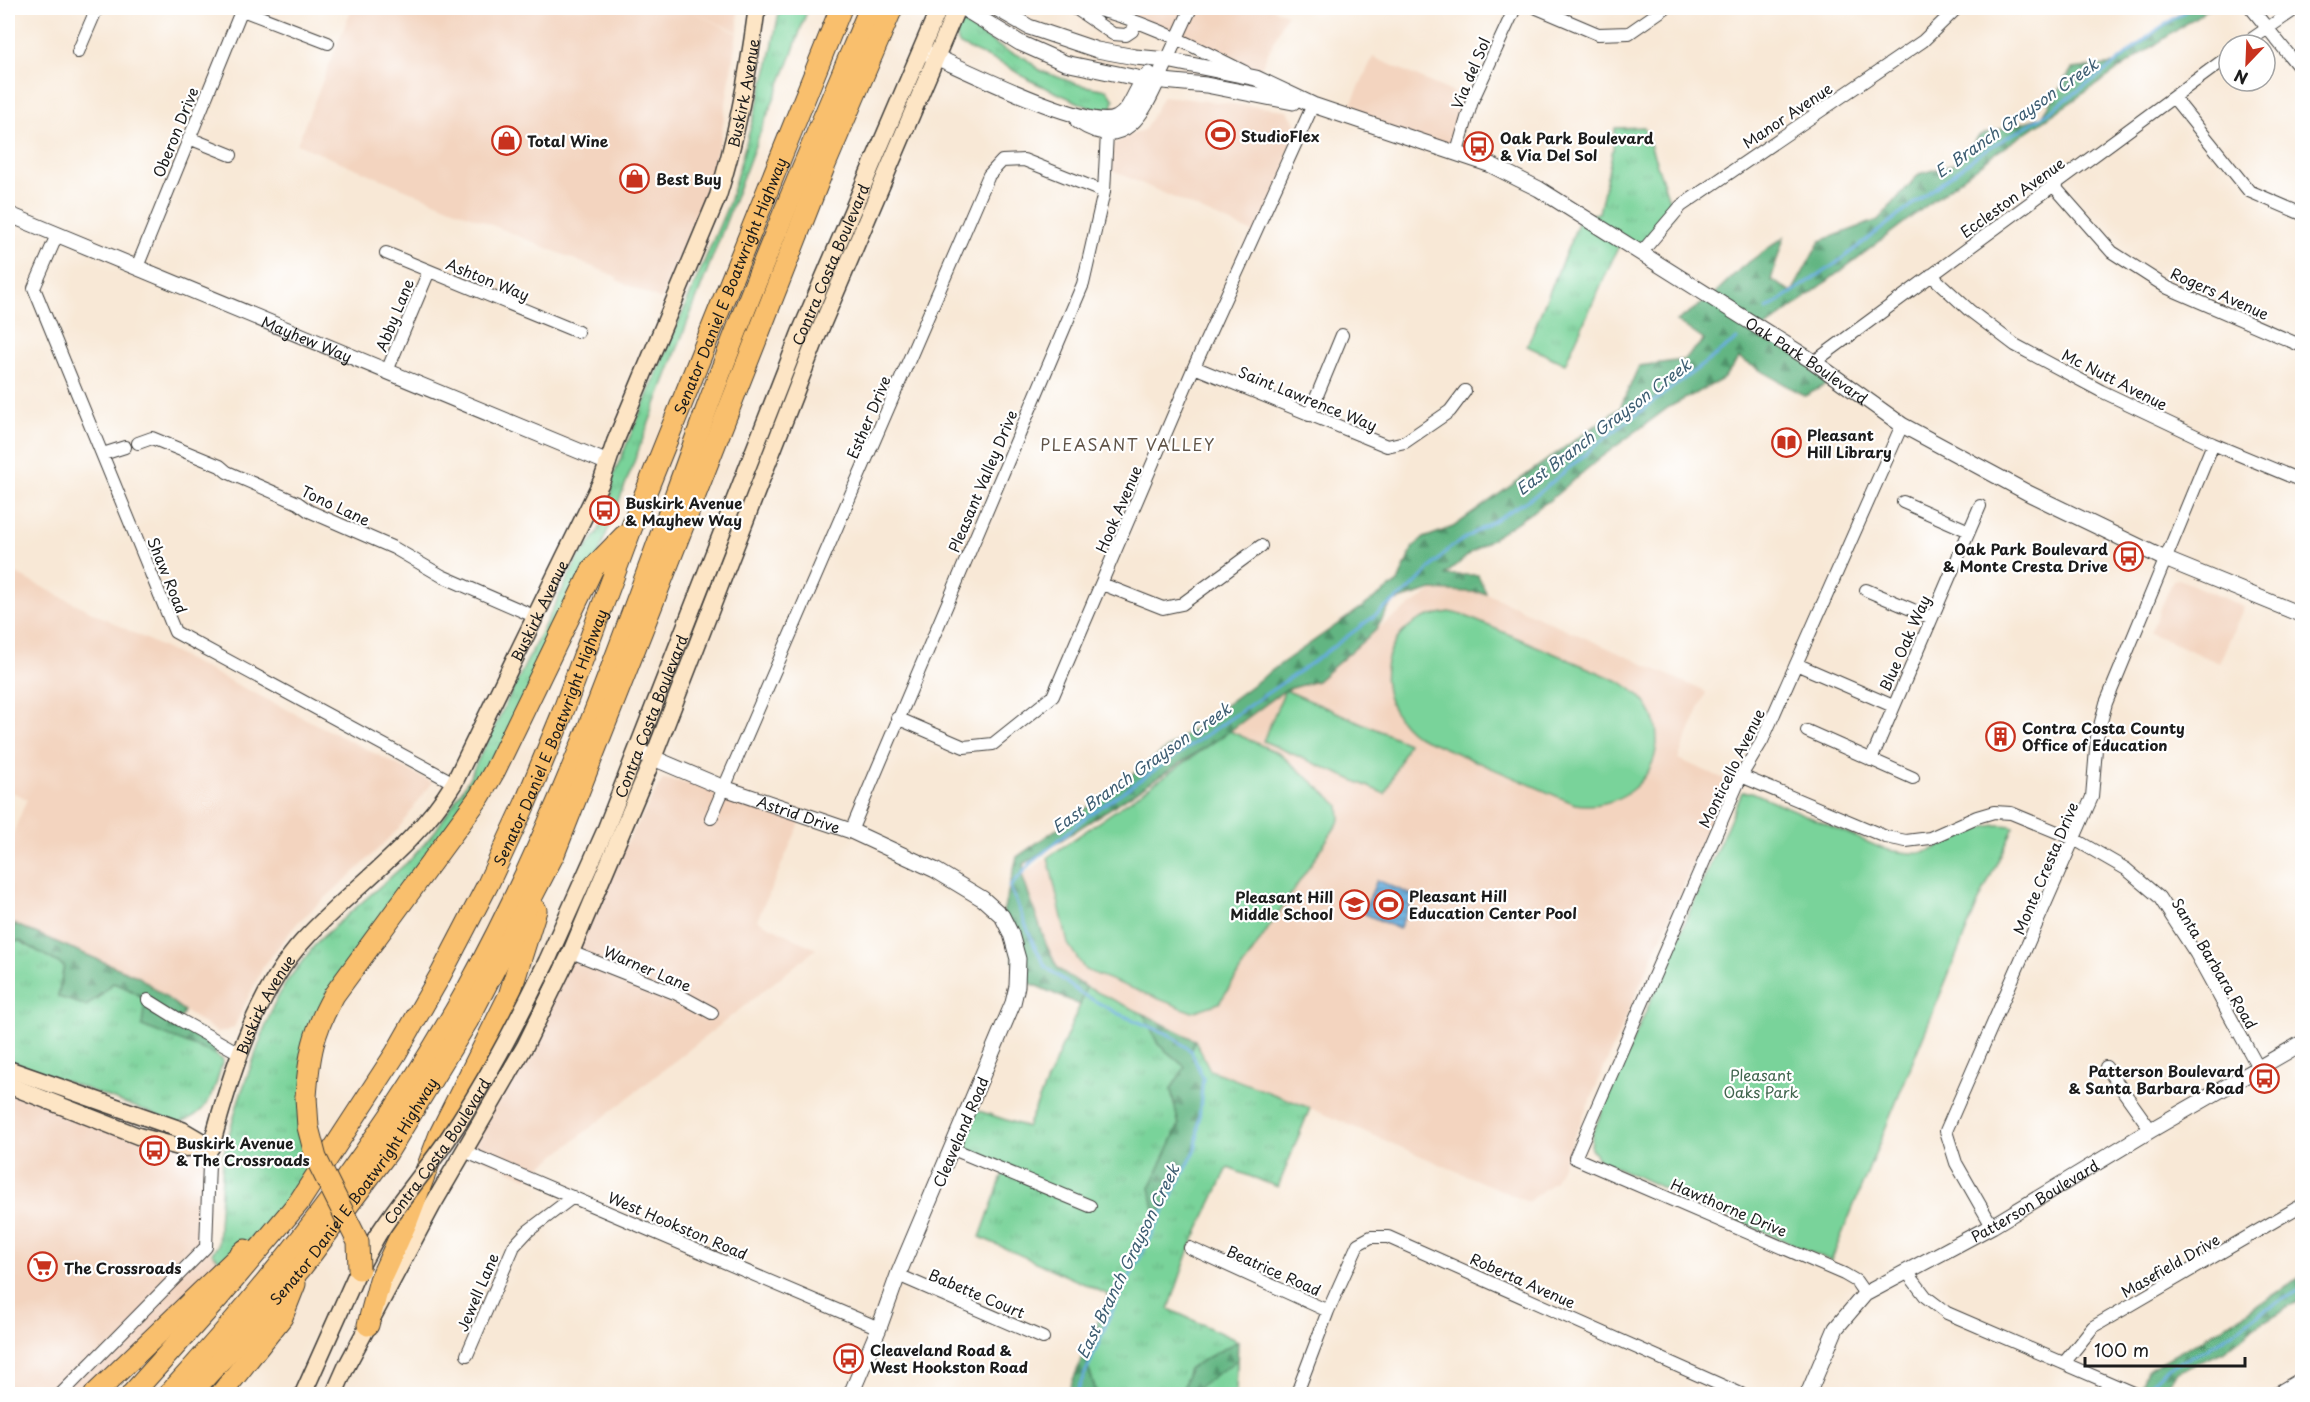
<svg xmlns="http://www.w3.org/2000/svg" width="2310" height="1402" viewBox="0 0 2310 1402" font-family="'Playpen Sans',sans-serif">
	<style>
		.built { fill: #f3d4bf }
		.grass { fill: url(#grass-tufts); stroke: #4a785b; stroke-width: 1.5 }
		.forest { fill: url(#forest-firs); stroke: #3f684f; stroke-width: 1.5 }
		.park { fill: #79d39a; stroke: #4a785b; stroke-width: 1.5 }
		.water { fill: url(#water-rules); stroke: #40647c; stroke-width: 1.5 }
		.lines { fill: none; stroke-linecap: round; stroke-linejoin: round }
		.stream { stroke: #65acdc; stroke-width: 3 }
		.minor-casing { stroke: #3d3b38; stroke-width: 14 }
		.tertiary-casing { stroke: #3d3b38; stroke-width: 17 }
		.secondary-casing { stroke: #3d3b38; stroke-width: 19 }
		.motorway-casing { stroke: #3d3b38; stroke-width: 23 }
		.minor { stroke: #fff; stroke-width: 12 }
		.tertiary { stroke: #fff; stroke-width: 15 }
		.secondary { stroke: #fde5c5; stroke-width: 16 }
		.motorway { stroke: #f9bf6d; stroke-width: 21 }
		.secondary-bridge-casing { stroke: #3d3b38; stroke-width: 19; stroke-linecap: butt }
		.motorway-bridge-casing { stroke: #3d3b38; stroke-width: 23; stroke-linecap: butt }
		.secondary-bridge { stroke: #fde5c5; stroke-width: 16 }
		.motorway-bridge { stroke: #f9bf6d; stroke-width: 21 }
		.labels { text-anchor: middle; dominant-baseline: central; stroke-width: 4.5; stroke-linejoin: round; paint-order: stroke }
		.street-label { font-size: 15px; fill: #1c1c1c; stroke: #fff }
		.poi-label { font-size: 15px; font-weight: bold; fill: #1c1c1c; stroke: #fff; text-anchor: start }
		.park-label { font-size: 15px; fill: #41654e; stroke: #fff }
		.water-label { font-size: 16px; font-style: italic; fill: #3d5d72; stroke: #fff }
		.neighbourhood-label { font-size: 16px; letter-spacing: 1.5px; fill: #605448; stroke: #fff }
	</style>
	<defs>
		<pattern id="grass-tufts" width="24" height="20" patternUnits="userSpaceOnUse" patternTransform="scale(1.5)"><rect width="24" height="20" fill="#79d39a"/><path d="M3 7l-1-3M5 7V3M7 7l1-3M15 17l-1-3M17 17v-4M19 17l1-3" fill="none" stroke="#68b584"/></pattern>
		<pattern id="forest-firs" width="22" height="20" patternUnits="userSpaceOnUse" patternTransform="scale(1.5)"><rect width="22" height="20" fill="#62b582"/><path d="M5 1l3.5 6h-7zM16 11l3.5 6h-7z" fill="#50926a"/></pattern>
		<pattern id="water-rules" width="6" height="5" patternUnits="userSpaceOnUse" patternTransform="scale(1.5)"><rect width="6" height="5" fill="#65acdc"/><path d="M0 2.5h6" fill="none" stroke="#528bb2"/></pattern>
	</defs>
	<rect width="100%" height="100%" fill="#fff"/>
	<filter id="ink" filterUnits="userSpaceOnUse"><feTurbulence type="fractalNoise" baseFrequency=".0167" numOctaves="2"/><feDisplacementMap in="SourceGraphic" scale="12" xChannelSelector="R" yChannelSelector="G"/><feConvolveMatrix kernelMatrix="1 2 1 2 8 2 1 2 1" color-interpolation-filters="sRGB"/></filter>
	<filter id="wash" filterUnits="userSpaceOnUse"><feTurbulence type="fractalNoise" baseFrequency=".008" numOctaves="4" result="noise"/><feDisplacementMap in="SourceGraphic" scale="24" xChannelSelector="R" yChannelSelector="G"/><feGaussianBlur stdDeviation="1.35" result="paint"/><feColorMatrix in="noise" values="0 0 0 0 0 0 0 0 0 0 0 0 0 0 0 0 0 1.4 0 .05"/><feComposite in="paint" operator="in"/></filter>
	<g filter="url(#wash)">
		<rect width="100%" height="100%" fill="#f8e8d6"/>
		<path class="built" d="M352,8h386v24l-53,-23 52,24 -16,103 -17,63 -43,101 -45,-20 1,-3 -320,-133z
			M1071,8h201l15,6 -27,56 -100,-43z
			M1373,57l99,44 -15,51 -112,-35z
			M1163,96l124,14 10,15 12,6 -49,105 -151,-67 1,-24 35,-16z
			M10,571l422,211 -34,47 -40,40 -60,53 -35,45 -29,60 -9,5h-8l-33,-21 -45,-34 -125,-53 -6,13v-91l19,-47 -19,-9v-216z
			M1452,578l254,114 -28,67 51,22 -174,400 -27,21 -218,-94 -100,-38 -16,-30 -17,-11 -91,-42 -28,-18 -12,-25 -24,-69 208,-144 55,-41z
			M2179,579l65,28 -25,56 -69,-30 23,-53z
			M663,779l61,9 80,26 -47,106 59,29 -289,229 -63,-27 127,-245z
			M8,1085l130,51 73,11 -5,100 20,20 -131,127h-87z"/>
		<path class="grass" d="M780,8h28l-17,49 -33,81 -162,423 -101,209 -183,273 4,115 -17,44 -73,65 -14,-14 6,-8 5,-89 16,-57 34,-93 14,-25 31,-40 93,-82 25,-29 30,-46 112,-226c21,-23 32,-44 35,-76l-2,-1 118,-278 40,-140z
			M961,22l44,28 20,8 16,13 39,14 27,5 7,10 -2,8 -10,5 -5,-2 -68,-31 -24,-15 -45,-20c-6,-8 -2,-14 1,-23z
			M1644,127l30,87 -33,39 -20,-12 -56,123 -38,-18 54,-130 18,-3 14,-64 2,-21z
			M10,941h10l44,25 -6,30 39,3 16,-16c43,14 73,53 110,77 -9,30 -11,53 -45,63l-170,-63v-116z
			M1086,987l58,27 14,30 28,23 -15,23 8,35 -29,63 49,-79 4,-31 -12,-27 4,-11 15,30 100,38 -32,79 -50,-19 -38,80 -21,61 69,32 -49,27 -7,26h-87l2,-1 -10,-29c15,-23 20,-42 22,-69l-129,-58 24,-66 -51,-22 17,-41 57,19 53,-122z"/>
		<path class="forest" d="M2187,8h22l-216,147 -230,175 74,49 -32,17 -66,-38 -16,21 -54,28 -69,51 -50,42 -78,52 -27,23h33l8,18 -54,-3 -40,12 -16,28 -59,51 -32,9 -55,41 -206,133 -2,11 24,69 12,25 28,18 -6,18 -62,-27 -16,-62 15,-59 78,-55 187,-139 116,-81 15,-35 11,-9 29,-11 167,-119 19,-42 44,-6 21,-20 -27,-19 34,-24 31,-30 42,-30 -13,43 21,12 28,-51 58,-21 41,-46 36,-10 25,-29 62,-18 30,-48 43,-5z
			M14,924l125,53 45,34 -4,9 45,25 -11,9 -72,-28 3,-27 -19,-12 -13,-4 -26,23 -29,-9 6,-31 -44,-25h-10z
			M1144,1014l51,26 -4,11 12,27 -7,71 -39,76 -7,-37 29,-63 -8,-36 14,-22 -27,-23z
			M2302,1276v23l-44,26 -35,27 -46,20 -18,22h-21l9,-24 70,-39z
			M1109,1295c-2,29 -7,45 -22,69l10,30h-30z
			M1238,1341l-2,49 -11,4h-43l7,-26z"/>
		<path class="park" d="M1449,612l14,3 158,67c12,8 22,15 29,28 6,9 7,22 7,32 -2,41 -42,69 -82,62l-158,-68c-39,-26 -44,-86 -3,-113 10,-7 23,-9 35,-11z
			M1285,690l123,53 -23,51 -122,-53z
			M1230,731l50,23 59,51 1,15 -121,183 -27,9 -107,-42 -17,-26 -20,-87z
			M1742,792h10l129,56c12,3 26,6 38,5 33,-5 61,-36 95,-26l-37,78 -146,356 -225,-98 -7,-3 -8,-11 1,-15z
			M1237,1360l-1,34h-40l4,-8z"/>
		<path class="water" d="M1377,880l37,16 -15,33 -36,-16z"/>
		<g class="lines">
			<path class="stream" d="M1767,309l68,-45 147,-112 60,-35 73,-53 43,-35 32,-21
				M2152,1383l13,-14 42,-20 59,-40 36,-20
				M1076,1394c10,-25 23,-47 31,-73l89,-172 7,-71 -12,-27 -21,-16 -51,-21 -39,-21 -34,-26 -12,-22 -24,-58 21,-24 55,-46 227,-155 96,-72 42,-43 88,-54 62,-52 136,-102"/>
		</g>
	</g>
	<g filter="url(#ink)">
		<g class="lines">
			<defs>
				<path id="minor" d="M237,8l91,35
					M1071,8c8,2 15,-1 23,1 53,12 102,39 151,63
					M1537,8l61,26 31,-1 36,-25
					M2251,8l51,63
					M1078,10l35,24 13,1 6,-4 4,-9
					M2243,45l54,-37
					M78,52l19,-44
					M1167,60l24,-52
					M2174,98l75,93 53,23
					M189,138l42,17
					M1457,152l15,-51 43,-93
					M2053,185l59,67 56,36 134,58
					M57,235l-23,53 141,344 279,151
					M386,253l192,79
					M1641,253l40,-47 242,-165 34,-33
					M137,267l105,-258
					M1931,275l38,35 46,35 86,46 112,53 89,37
					M1814,362l415,-306
					M1194,367l193,79 18,-4 45,-31 15,-20
					M387,371l42,-100
					M1309,415l33,-80
					M138,443l14,-5 68,28 7,6 71,31 11,8 85,37 48,28 94,41
					M103,454l22,-7
					M1903,502l66,29
					M1102,584l61,24 19,-4 79,-58
					M1866,590l66,28
					M1796,664l97,42
					M897,718l67,29 29,-3 60,-48 141,-329 119,-262
					M1807,731l106,47
					M1871,760l109,-254
					M1741,776l145,61 20,4 24,-3 47,-21 17,-5 17,1 63,26 52,30 33,28 37,57 63,115
					M711,818l278,-643 13,-14 22,-1 80,32
					M851,831l232,-547 21,-92 3,-59
					M571,952l106,42 35,19
					M148,1000l32,20 61,34
					M2106,1067l45,63
					M953,1149l137,57
					M464,1151l415,177
					M1992,1226l-36,-63 -10,-32 146,-334 5,-60 9,-34 107,-259
					M1190,1248l138,63
					M1907,1272l19,25 21,16 188,81
					M898,1275l145,63
					M1865,1294l-9,-13 -12,-7 -269,-116 166,-382 21,-35 140,-316
					M467,1355l47,-109 14,-15 45,-34
					M2064,1363l29,-36 209,-122
					M61,1394l145,-147 3,-84 2,-16
					M1301,1394l-4,-1 31,-82 30,-67 13,-7h17l353,157
					M2275,1394l27,-16"/>
				<g id="tertiary">
					<path d="M963,8l57,35 45,20 77,16 64,6 87,17"/>
					<path id="s1" d="M996,8l33,19 68,23 38,7 32,3 89,18 57,27 178,60 48,24 275,173 88,63 128,69 135,65 137,56"/>
					<path d="M925,52c33,14 165,81 192,66 16,-8 18,-32 32,-44"/>
					<path d="M1078,121c54,36 70,-23 89,-61"/>
					<path id="s2" d="M8,214l600,249"/>
					<path id="s3" d="M644,754l80,34 127,43 84,39 48,29 19,17 9,18 7,25 -1,27 -4,17 -115,272 -19,53 -28,66"/>
					<path id="s4" d="M1808,1394l28,-66 29,-34 127,-68 159,-96 151,-87"/>
				</g>
				<g id="secondary">
					<path id="s5" d="M547,961l58,-130 195,-498 139,-325"/>
					<path d="M8,1069l174,61 29,17"/>
					<path d="M8,1085l130,51 45,12 27,-1"/>
					<path id="s6" d="M211,1147c18,-67 44,-154 92,-206 50,-55 111,-93 151,-158l148,-303 13,-38 103,-246c19,-60 30,-121 38,-182l4,-6"/>
					<path d="M303,1394l56,-125 18,-33"/>
					<path d="M334,1394l12,-27 86,-161 93,-160 46,-94 82,-194 163,-419 141,-331"/>
				</g>
				<g id="motorway">
					<path d="M306,1097c3,-42 7,-65 28,-102l146,-199 15,-26 98,-202 31,-32"/>
					<path d="M368,1325l12,-45 27,-59 33,-87 69,-138 27,-86"/>
					<path d="M95,1394l150,-144"/>
					<path id="s7" d="M132,1394l86,-96 81,-96 97,-149 45,-79 47,-90 37,-80 36,-87 70,-188 210,-521"/>
					<path d="M169,1394c113,-123 216,-257 298,-404 100,-182 166,-380 237,-574 51,-138 109,-273 166,-408"/>
					<path id="s8" d="M190,1394l51,-56 60,-70 86,-115 81,-133 86,-166 270,-687 68,-159"/>
					<path d="M221,1394l61,-77 13,-33"/>
				</g>
			</defs>
			<use href="#minor" class="minor-casing"/>
			<use href="#tertiary" class="tertiary-casing"/>
			<use href="#secondary" class="secondary-casing"/>
			<use href="#motorway" class="motorway-casing"/>
			<use href="#minor" class="minor"/>
			<use href="#tertiary" class="tertiary"/>
			<use href="#secondary" class="secondary"/>
			<use href="#motorway" class="motorway"/>
			<defs>
				<g id="secondary-bridge">
					<path id="s9" d="M377,1236c21,-33 47,-63 70,-96 38,-56 70,-118 100,-179"/>
				</g>
				<path id="motorway-bridge" d="M306,1097l2,30 8,31 42,84 1,27"/>
			</defs>
			<use href="#secondary-bridge" class="secondary-bridge-casing"/>
			<use href="#motorway-bridge" class="motorway-bridge-casing"/>
			<use href="#secondary-bridge" class="secondary-bridge"/>
			<use href="#motorway-bridge" class="motorway-bridge"/>
		</g>
	</g>
	<defs>
		<symbol id="stadium-ring" viewBox="-11 -11 22 22"><circle r="9.5" fill="#fff" stroke="#c8321e" stroke-width="1.5"/><path d="M0-5a6.5 5 0 1 0 0 10a6.5 5 0 1 0 0-10ZM-3.5-1.8h7v3.6h-7Z" fill="#c8321e"/></symbol>
		<symbol id="shop-ring" viewBox="-11 -11 22 22"><circle r="9.5" fill="#fff" stroke="#c8321e" stroke-width="1.5"/><path d="M-5-2.5h2.3a2.7 3.5 0 0 1 5.4 0H5L5.5 6h-11ZM-1.5-2.5h3a1.5 2.3 0 0 0-3 0Z" fill="#c8321e"/></symbol>
		<symbol id="bus-ring" viewBox="-11 -11 22 22"><circle r="9.5" fill="#fff" stroke="#c8321e" stroke-width="1.5"/><path d="M-5-6H5V4H4V6H2V4H-2V6H-4V4H-5ZM-3.5-4V0h7V-4ZM-3.5 1.2v1.5H-2V1.2ZM2 1.2v1.5H3.5V1.2Z" fill="#c8321e"/></symbol>
		<symbol id="library-ring" viewBox="-11 -11 22 22"><circle r="9.5" fill="#fff" stroke="#c8321e" stroke-width="1.5"/><path d="M-6-4Q-3-5.5-.7-3.5V5Q-3 3-6 4ZM6-4Q3-5.5 .7-3.5V5Q3 3 6 4Z" fill="#c8321e"/></symbol>
		<symbol id="building-ring" viewBox="-11 -11 22 22"><circle r="9.5" fill="#fff" stroke="#c8321e" stroke-width="1.5"/><path d="M-4-6H4V6H1V3H-1V6H-4ZM-2.5-4.3h1.7v1.8h-1.7ZM.8-4.3h1.7v1.8H.8ZM-2.5-1h1.7V.8h-1.7ZM.8-1h1.7V.8H.8Z" fill="#c8321e"/></symbol>
		<symbol id="school-ring" viewBox="-11 -11 22 22"><circle r="9.5" fill="#fff" stroke="#c8321e" stroke-width="1.5"/><path d="M0-5L7-2L0 1L-7-2ZM-4 1L0 2.5L4 1V4Q0 6-4 4Z" fill="#c8321e"/></symbol>
		<symbol id="supermarket-ring" viewBox="-11 -11 22 22"><circle r="9.5" fill="#fff" stroke="#c8321e" stroke-width="1.5"/><path d="M-6-5.5h2.5l.6 2H6L4.5 2H-2.5L-4.4-4H-6ZM-1.5 3.2a1.3 1.3 0 1 0 .1 0ZM3 3.2a1.3 1.3 0 1 0 .1 0Z" fill="#c8321e"/></symbol>
	</defs>
	<g fill-rule="evenodd">
		<use href="#stadium-ring" x="1204" y="118" width="33" height="33"/>
		<use href="#shop-ring" x="490" y="124" width="33" height="33"/>
		<use href="#bus-ring" x="1462" y="130" width="33" height="33"/>
		<use href="#shop-ring" x="618" y="162" width="33" height="33"/>
		<use href="#library-ring" x="1770" y="426" width="33" height="33"/>
		<use href="#bus-ring" x="588" y="494" width="33" height="33"/>
		<use href="#bus-ring" x="2112" y="540" width="33" height="33"/>
		<use href="#building-ring" x="1984" y="720" width="33" height="33"/>
		<use href="#stadium-ring" x="1372" y="888" width="33" height="33"/>
		<use href="#school-ring" x="1338" y="888" width="33" height="33"/>
		<use href="#bus-ring" x="2248" y="1062" width="33" height="33"/>
		<use href="#bus-ring" x="138" y="1134" width="33" height="33"/>
		<use href="#supermarket-ring" x="26" y="1250" width="33" height="33"/>
		<use href="#bus-ring" x="832" y="1342" width="33" height="33"/>
	</g>
	<g class="labels">
		<g class="street-label">
			<text transform="translate(1470 73) rotate(-67)">Via del Sol</text>
			<text stroke="none"><textPath href="#s6" startOffset="1197">Buskirk Avenue</textPath></text>
			<text transform="translate(1787 115) rotate(-34)">Manor Avenue</text>
			<text transform="translate(175 132) rotate(-68)">Oberon Drive</text>
			<text transform="translate(2012 197) rotate(-36)">Eccleston Avenue</text>
			<text stroke="none"><textPath href="#s5" startOffset="752">Contra Costa Boulevard</textPath></text>
			<text transform="translate(488 279) rotate(22)">Ashton Way</text>
			<text stroke="none"><textPath href="#s7" startOffset="1270">Senator Daniel E Boatwright Highway</textPath></text>
			<text transform="translate(2220 293) rotate(24)">Rogers Avenue</text>
			<text transform="translate(394 315) rotate(-68)">Abby Lane</text>
			<text stroke="none"><textPath href="#s2" startOffset="324">Mayhew Way</textPath></text>
			<text stroke="none"><textPath href="#s1" startOffset="894">Oak Park Boulevard</textPath></text>
			<text transform="translate(2115 379) rotate(27)">Mc Nutt Avenue</text>
			<text transform="translate(1308 398) rotate(22)">Saint Lawrence Way</text>
			<text transform="translate(868 417) rotate(-67)">Esther Drive</text>
			<text transform="translate(982 481) rotate(-67)">Pleasant Valley Drive</text>
			<text transform="translate(336 505) rotate(25)">Tono Lane</text>
			<text transform="translate(1118 509) rotate(-67)">Hook Avenue</text>
			<text transform="translate(168 575) rotate(68)">Shaw Road</text>
			<text stroke="none"><textPath href="#s6" startOffset="639">Buskirk Avenue</textPath></text>
			<text transform="translate(1904 643) rotate(-66)">Blue Oak Way</text>
			<text stroke="none"><textPath href="#s5" startOffset="266">Contra Costa Boulevard</textPath></text>
			<text stroke="none"><textPath href="#s7" startOffset="784">Senator Daniel E Boatwright Highway</textPath></text>
			<text transform="translate(1731 768) rotate(-64)">Monticello Avenue</text>
			<text stroke="none"><textPath href="#s3" startOffset="166">Astrid Drive</textPath></text>
			<text transform="translate(2045 868) rotate(-67)">Monte Cresta Drive</text>
			<text transform="translate(2215 963) rotate(59)">Santa Barbara Road</text>
			<text transform="translate(648 968) rotate(23)">Warner Lane</text>
			<text stroke="none"><textPath href="#s6" startOffset="153">Buskirk Avenue</textPath></text>
			<text transform="translate(960 1132) rotate(-67)">Cleaveland Road</text>
			<text stroke="none"><textPath href="#s9" startOffset="104">Contra Costa Boulevard</textPath></text>
			<text stroke="none"><textPath href="#s8" startOffset="261">Senator Daniel E Boatwright Highway</textPath></text>
			<text stroke="none"><textPath href="#s4" startOffset="310">Patterson Boulevard</textPath></text>
			<text transform="translate(1729 1207) rotate(23)">Hawthorne Drive</text>
			<text transform="translate(678 1225) rotate(23)">West Hookston Road</text>
			<text transform="translate(2170 1265) rotate(-30)">Masefield Drive</text>
			<text transform="translate(1274 1270) rotate(24)">Beatrice Road</text>
			<text transform="translate(1523 1280) rotate(24)">Roberta Avenue</text>
			<text transform="translate(477 1292) rotate(-67)">Jewell Lane</text>
			<text transform="translate(977 1293) rotate(23)">Babette Court</text>
		</g>
		<g class="poi-label">
			<text x="1241" y="135">StudioFlex</text>
			<text x="1500" y="137">Oak Park Boulevard<tspan x="1500" dy="17">&amp; Via Del Sol</tspan></text>
			<text x="527" y="140">Total Wine</text>
			<text x="656" y="178">Best Buy</text>
			<text x="1807" y="434">Pleasant<tspan x="1807" dy="17">Hill Library</tspan></text>
			<text x="625" y="502">Buskirk Avenue<tspan x="625" dy="17">&amp; Mayhew Way</tspan></text>
			<text x="2108" y="548" text-anchor="end">Oak Park Boulevard<tspan x="2108" dy="17">&amp; Monte Cresta Drive</tspan></text>
			<text x="2022" y="727">Contra Costa County<tspan x="2022" dy="17">Office of Education</tspan></text>
			<text x="1409" y="895">Pleasant Hill<tspan x="1409" dy="17">Education Center Pool</tspan></text>
			<text x="1333" y="896" text-anchor="end">Pleasant Hill<tspan x="1333" dy="17">Middle School</tspan></text>
			<text x="2244" y="1070" text-anchor="end">Patterson Boulevard<tspan x="2244" dy="17">&amp; Santa Barbara Road</tspan></text>
			<text x="176" y="1142">Buskirk Avenue<tspan x="176" dy="17">&amp; The Crossroads</tspan></text>
			<text x="64" y="1267">The Crossroads</text>
			<text x="870" y="1349">Cleaveland Road &amp;<tspan x="870" dy="17">West Hookston Road</tspan></text>
		</g>
		<g class="park-label">
			<text x="1761" y="1074">Pleasant<tspan x="1761" dy="17">Oaks Park</tspan></text>
		</g>
		<g class="water-label">
			<text transform="translate(2016 117) rotate(-35)">E. Branch Grayson Creek</text>
			<text transform="translate(1603 426) rotate(-37)">East Branch Grayson Creek</text>
			<text transform="translate(1141 767) rotate(-35)">East Branch Grayson Creek</text>
			<text transform="translate(1127 1261) rotate(-64)">East Branch Grayson Creek</text>
		</g>
		<g class="neighbourhood-label">
			<text x="1128" y="444">PLEASANT VALLEY</text>
		</g>
	</g>
	<rect width="2310" height="1402" fill="none" stroke="#fff" stroke-width="30"/>
	<g transform="translate(2247 63) rotate(203)"><circle r="28" fill="#ffffff" stroke="#a4a4a4" stroke-width="1.5"/>
	<path d="M0-4.5L10 22L0 15L-10 22Z" fill="#c8321e"/>
	<text y="-9" font-size="16" font-weight="bold" text-anchor="middle" fill="#1c1c1c">N</text>
	</g>
	<path d="M2085 1357v9h160v-9" fill="none" stroke="#1c1c1c" stroke-width="3"/>
	<text x="2094" y="1357" font-size="18" fill="#1c1c1c" stroke="#ffffff" stroke-width="4.5" paint-order="stroke">100 m</text>
</svg>
